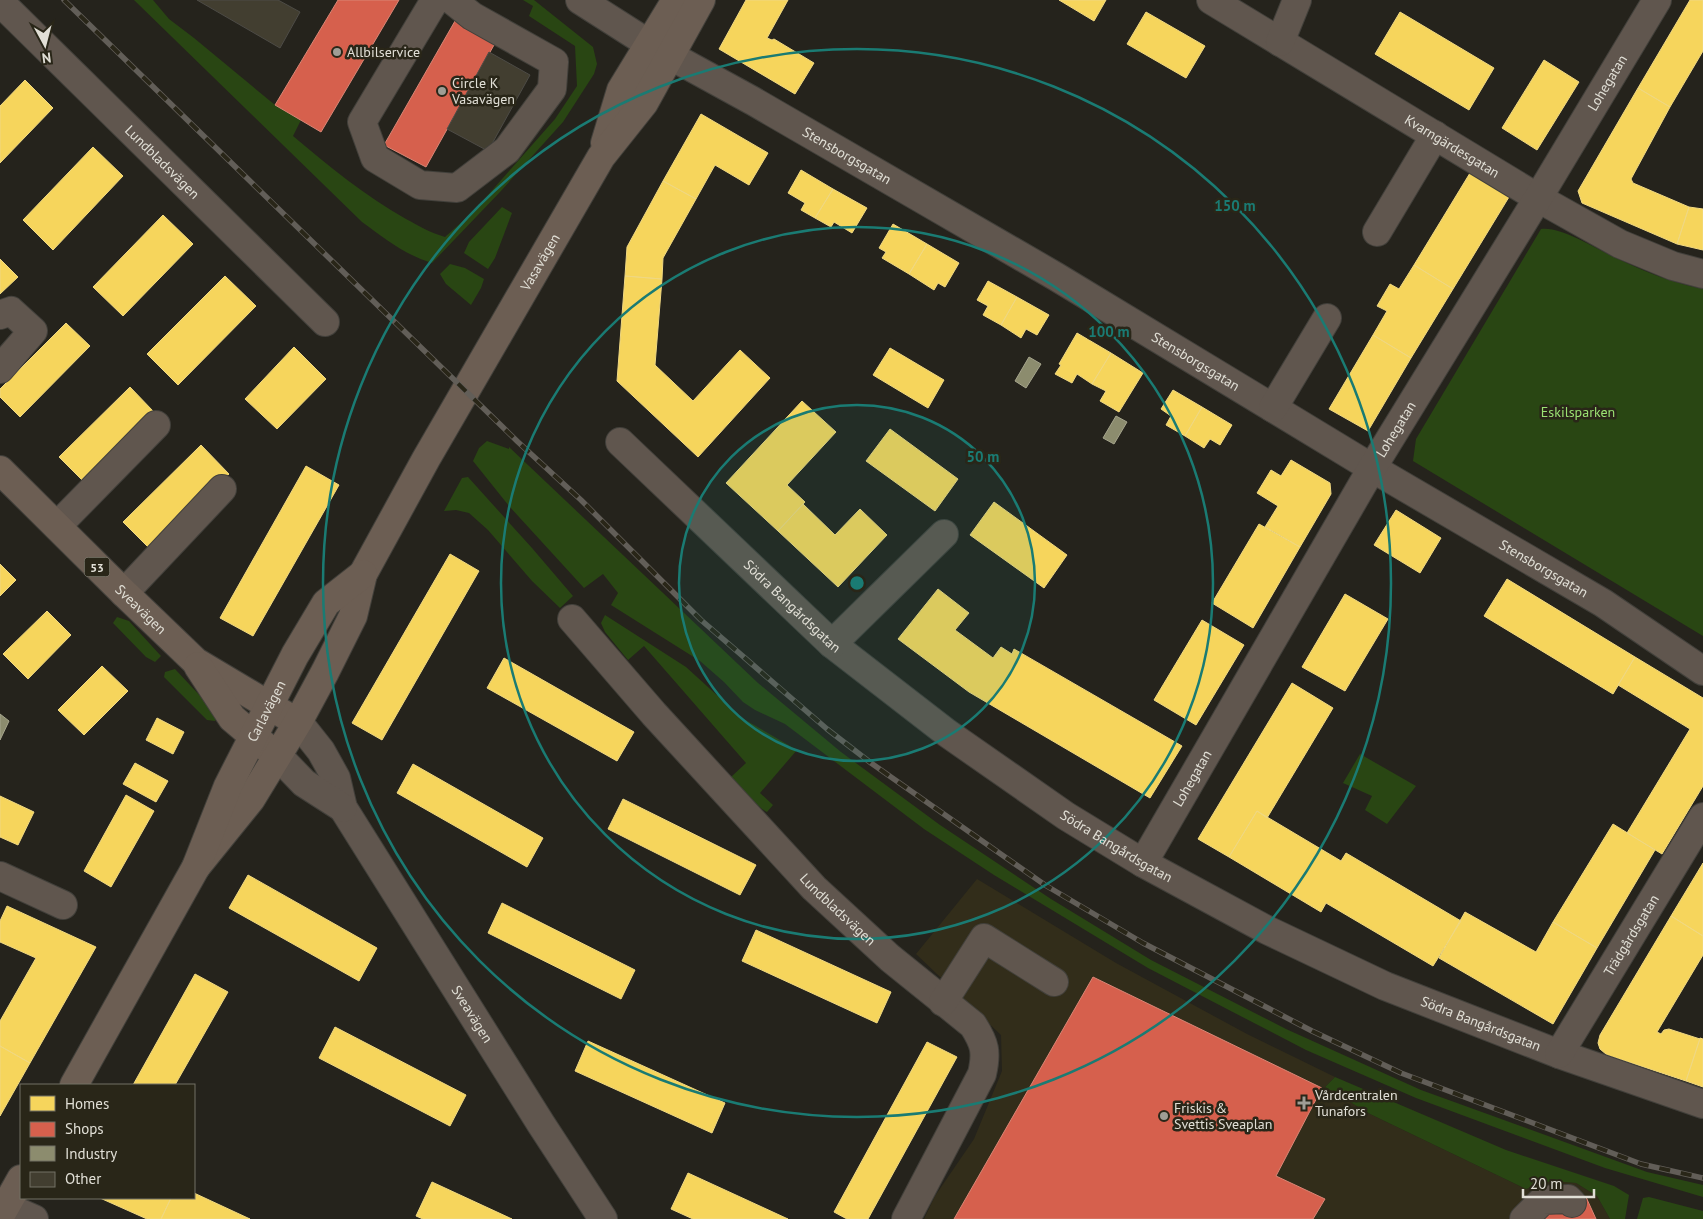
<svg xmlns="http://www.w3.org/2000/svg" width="1703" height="1219" viewBox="0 0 1703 1219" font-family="'PT Sans',sans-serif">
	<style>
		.built { fill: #322d1a }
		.green { fill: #294613 }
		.homes { fill: #f6d55c; stroke: #f0d881 }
		.shops { fill: #d6604d; stroke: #d98676 }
		.industry { fill: #8c8c6e; stroke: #a6a58d }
		.building { fill: #423e30; stroke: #4d4b46 }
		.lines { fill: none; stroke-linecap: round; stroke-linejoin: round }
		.minor-casing { stroke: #42403b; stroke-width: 30 }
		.major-casing { stroke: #42403b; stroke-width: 30 }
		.minor { stroke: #60564e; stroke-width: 28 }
		.major { stroke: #6c5e53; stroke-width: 28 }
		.rail-casing { stroke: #625e58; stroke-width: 5.5 }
		.rail { stroke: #292618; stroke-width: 4; stroke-dasharray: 11; stroke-linecap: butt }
		.ring { fill: none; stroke: #1a7b73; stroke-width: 2.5 }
		.poi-dot { fill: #9f9d95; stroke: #292618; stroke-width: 2 }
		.labels { text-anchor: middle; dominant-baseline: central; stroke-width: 5; stroke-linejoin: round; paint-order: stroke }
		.shield { fill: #292618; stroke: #aaa89d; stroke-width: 1 }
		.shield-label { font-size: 12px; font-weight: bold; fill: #e1dfd6 }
		.poi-label { font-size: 14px; fill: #e1dfd6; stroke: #292618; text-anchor: start }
		.street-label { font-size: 14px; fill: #e1dfd6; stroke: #292618 }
		.park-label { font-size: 14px; fill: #9be273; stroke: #292618 }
		.centre { fill: #1a7b73; stroke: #292618; stroke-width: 2.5 }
		.ring-label { font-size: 15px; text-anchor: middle; font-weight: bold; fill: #1a7b73; stroke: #292618; stroke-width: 5; stroke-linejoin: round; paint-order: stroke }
	</style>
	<rect width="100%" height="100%" fill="#25231c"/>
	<path class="built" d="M977,879l139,84 131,71 88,43 -10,10 45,27 156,75 25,-8 25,2 21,13 13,23h-686l11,-23 39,-57 28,-68 -1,-36 -85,-81z"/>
	<path class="green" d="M134,0h19l16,19 25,19 81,67 26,15 -8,16c36,30 72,60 113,83 13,7 25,14 39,18l28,-25 82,-93 22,-33 -2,-40 -46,-30 4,-10 -10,-6h11l59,47 4,17 -3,10 -31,48 -63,70 -68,71c-27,-8 -48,-25 -70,-41z
		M502,207l10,6 -17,45 -7,11 -24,-16 5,-11z
		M1541,229c20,-3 57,21 75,29 27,13 57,25 87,31v347l-290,-175 3,-22z
		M450,264l15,4 19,11 -3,9 -10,17 -25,-21 -6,-10z
		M487,441l22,8v-2l249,236 83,69 99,73 111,74 100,61 135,69 135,61 226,82 56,13v12l-98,-29 -189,-70 -110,-48 -158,-82 -154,-93 -70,-46 -139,-105 -30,-14 -12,-8 -19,-20 -24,-21 -89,-56 7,-12 -15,-19 -19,14 -75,-82 -36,-45 6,-13z
		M468,477l64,71 41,48 -13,12 -28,-27 -44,-51 -19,-17 -13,-3 -12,1 18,-33z
		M605,615l81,52 56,51 55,32 -37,43 13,12 -6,7c-8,-3 -28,-28 -36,-35l15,-14 -102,-117 -16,14 -23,-28 -4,-9z
		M117,617l12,4 32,35 -6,6 -9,-5 -33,-34z
		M175,669l43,46 -3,6 -8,-1 -43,-43 1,-5z
		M1360,754l56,32 -29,38 -22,-14 7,-14 -29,-13z
		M1335,1077l171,73 108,36 15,9 -4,24h-15l-13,-23 -21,-13 -25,-2 -25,8 -156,-75 -45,-27z
		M1649,1197l54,14v8h-66l6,-21z"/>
	<path class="homes" d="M746,0h42l-21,38 5,2 2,-1 40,24 -19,31 -76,-45z
		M1059,0h47l-12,21z
		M1690,0h13v51l-33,56 -32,-19z
		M1146,12l59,34 -19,32 -59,-34z
		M1400,12l94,56 -25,42 -94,-56z
		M1544,60l35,22 -42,68 -35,-22z
		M25,80l28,28 -53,55v-57z
		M1638,88l32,19 -39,72 2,4 56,24 -12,37 -95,-41 -4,-12z
		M701,114l67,39 -19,32 -34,-20 -19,34 -33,-18z
		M93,147l30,29 -70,74 -30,-30z
		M801,170l32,19 -18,29 -14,-8 4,-7 -17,-10z
		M1470,173l39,24 -56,92 -39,-24z
		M663,181l33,18 -33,59 -1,21 -37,-3 2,-29z
		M833,189l34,19 -15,25 -18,-11 -3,5 -16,-9z
		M1689,207l14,2v41l-26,-6z
		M163,215l30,29 -70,72 -30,-29z
		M893,224l34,20 -18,30 -27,-16 4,-6 -7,-4z
		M927,244l32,19 -14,24 -7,-4 -4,7 -25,-16z
		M0,259l18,18 -18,17z
		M1414,265l39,24 -42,69 -38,-23 14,-24 -10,-5 13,-22 9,5z
		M225,276l31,30 -78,79 -31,-31z
		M625,276l37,3 -7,86 38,36 47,-51 30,28 -72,79 -81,-76z
		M988,281l29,16 -16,28 -18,-10 5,-9 -11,-6z
		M1017,297l32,18 -12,20 -11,-6 -5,9 -20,-13z
		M66,323l24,23 -70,71 -20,-20v-8z
		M1077,333l34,20 -19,31 -15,-10 -5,9 -17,-9 6,-9 -2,-1z
		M1373,335l38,23 -43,73 -39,-22z
		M294,347l32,32 -49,50 -32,-30z
		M890,348l54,32 -16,28 -55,-33z
		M1111,353l32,20 -24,39 -19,-11 6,-10 -14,-7z
		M130,387l23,24 -70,70 -24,-24z
		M1173,390l29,17 -17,29 -19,-11 5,-9 -10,-7z
		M802,401l34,31 -49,53 18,17 -27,29 -52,-48z
		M1202,407l30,18 -12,20 -10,-6 -6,9 -19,-12z
		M890,429l68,50 -23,32 -69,-50z
		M201,445l28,29 -78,76 -28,-28z
		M1291,460l39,23 1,11 -31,53 -35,-20 13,-21 -21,-13 14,-23 10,6z
		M306,466l33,19 -86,151 -33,-18z
		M994,502l73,53 -23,33 -74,-53z
		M803,504l32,31 25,-26 27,26 -49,52 -60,-56z
		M1396,510l45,28 -21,35 -46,-28z
		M1259,524l41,23 -47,81 -41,-25z
		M450,554l29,17 -97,169 -30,-17z
		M0,564l16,16 -16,16z
		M1507,579l128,78 -22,37 -129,-78z
		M938,589l31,24 -14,17 38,28 8,-11 11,7 2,-5 168,97 -32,52 -181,-106 -71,-53z
		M1345,594l43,25 -43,72 -43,-24z
		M47,611l24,24 -43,44 -25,-25z
		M1202,620l42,25 -48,80 -42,-25z
		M1635,657l68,41v88l-41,68 -35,-21 63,-104 -72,-44z
		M504,658l130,74 -17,29 -130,-73z
		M102,666l26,25 -44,44 -26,-25z
		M1292,683l41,25 -66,110 -10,-7 -28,46 -31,-18z
		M157,718l27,14 -11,22 -27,-14z
		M135,763l33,18 -12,21 -33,-18z
		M413,764l130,74 -16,29 -130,-74z
		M126,795l28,16 -43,76 -27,-16z
		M0,796l34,16 -16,33 -18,-8z
		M623,799l133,66 -16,30 -132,-66z
		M1257,811l84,50 5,-8 115,68 -28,45 -107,-63 -5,9 -92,-55z
		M1613,824l42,26 -58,98 -44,-26z
		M1703,863v73l-32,-20z
		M248,875l129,73 -18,33 -130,-73z
		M502,903l133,67 -14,29 -133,-66z
		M7,906l89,41 -66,116 -30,-17v-25l36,-63 -36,-16v-21z
		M1465,912l71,40 17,-30 44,26 -44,76 -114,-66z
		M1671,916l32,20v19l-46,77 4,2 3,-4 5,-1 31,10 -14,42 -79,-26 -7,-6 -2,-6 2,-8z
		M756,930l135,62 -14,31 -135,-62z
		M195,974l33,18 -53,93h-42z
		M335,1027l131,68 -16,31 -131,-68z
		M1700,1038l3,1v48l-17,-6z
		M588,1041l137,62 -13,30 -137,-62z
		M927,1042l30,15 -89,162h-21l-13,-7z
		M0,1046l30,17 -30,53z
		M688,1173l100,46h-95l-22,-10z
		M432,1182l80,37h-89l-7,-3z
		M194,1193l56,26h-89l10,-21h23z
		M100,1198h71l-10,21h-14z"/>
	<path class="shops" d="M338,0h61l-78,132 -46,-27z
		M455,21l39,24 -68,122 -42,-22z
		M1093,977l229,111 -46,88 49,23 -12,20h-359z
		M1586,1197l10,22h-53l-1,-3z"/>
	<path class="industry" d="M1029,357l12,7 -15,24 -11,-7z
		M1116,416l11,6 -13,22 -11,-6z
		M0,714l9,7 -9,19z"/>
	<path class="building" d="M197,0h81l22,12 -20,36z
		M489,52l41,23 -42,76 -41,-22z"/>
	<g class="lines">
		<defs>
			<g id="minor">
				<path d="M435,0l-73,122 13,36 45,27 37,3 50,-38 45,-61 2,-27 -82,-46 -20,-16"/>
				<path id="s1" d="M580,0l69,44 104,57 302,175 317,192 231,135 100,68"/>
				<path id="s2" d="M1211,0l327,198 82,46 53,22 30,8"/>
				<path id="s3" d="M0,2l325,320"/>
				<path d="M1280,42l17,-42"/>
				<path d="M1377,232l58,-97"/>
				<path d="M0,315l11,-4 22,20 -33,38"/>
				<path d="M1273,408l54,-90"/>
				<path id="s4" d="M620,442l212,202 115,89 119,83 77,47 124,67 118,56 174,68 144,50"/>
				<path d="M57,526l99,-101"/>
				<path d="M124,593l98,-104"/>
				<path id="s5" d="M572,619l82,95 160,174 76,70 83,67c12,19 14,27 9,49l-76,145"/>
				<path d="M832,644l112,-110"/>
				<path id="s6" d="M298,722l23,29 15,27 7,30 198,316 62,95"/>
				<path d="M277,755l27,28 39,25"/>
				<path id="s7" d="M1143,863l229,-395 166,-270 119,-198"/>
				<path d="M0,876l63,29"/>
				<path d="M943,1002l41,-64 70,44"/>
				<path id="s8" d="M1559,1054l144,-237"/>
				<path d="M0,1204l34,15"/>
				<path d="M1524,1219l19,-19 25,-1 4,4"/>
			</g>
			<g id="major">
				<path d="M605,143l16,-53 55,-90"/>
				<path id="s9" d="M0,470l124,123 72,69 89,53"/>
				<path d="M198,666l34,52 34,29"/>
				<path id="s10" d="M196,867l55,-68 47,-77 27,-50 28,-56 10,-42 63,-115 175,-302 43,-54 57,-103"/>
				<path id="s11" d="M74,1085l122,-218 32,-81 67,-131 31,-52 37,-29"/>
				<path d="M0,1216l21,-37"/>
			</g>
		</defs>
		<use href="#minor" class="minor-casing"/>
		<use href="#major" class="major-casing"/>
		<use href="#minor" class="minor"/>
		<use href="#major" class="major"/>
		<defs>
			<path id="rail" d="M64,0l454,442 63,58 120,120 126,109 44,34 174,122 98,58 169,88 89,42 240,91 62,14"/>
		</defs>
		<use href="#rail" class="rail-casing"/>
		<use href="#rail" class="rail"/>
	</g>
	<circle cx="857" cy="583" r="178" fill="#1a7b73" fill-opacity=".12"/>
	<g class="ring">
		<circle cx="857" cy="583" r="178"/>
		<circle cx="857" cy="583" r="356"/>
		<circle cx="857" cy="583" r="534"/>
	</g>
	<g class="poi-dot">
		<circle cx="337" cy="52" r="5"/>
		<circle cx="442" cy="91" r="5"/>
		<path d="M1301.5 1095.5h5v5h5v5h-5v5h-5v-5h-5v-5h5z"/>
		<circle cx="1164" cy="1116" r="5"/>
	</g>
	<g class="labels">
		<rect class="shield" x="84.5" y="557.5" width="25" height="19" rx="4"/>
		<g class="shield-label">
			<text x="97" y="567">53</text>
		</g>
		<g class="poi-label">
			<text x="347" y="52">Allbilservice</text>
			<text x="452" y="83">Circle K<tspan x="452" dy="16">Vasavägen</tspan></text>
			<text x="1315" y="1095">Vårdcentralen<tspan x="1315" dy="16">Tunafors</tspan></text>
			<text x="1174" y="1108">Friskis &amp;<tspan x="1174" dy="16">Svettis Sveaplan</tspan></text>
		</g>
		<g class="street-label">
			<text stroke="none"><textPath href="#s7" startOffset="908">Lohegatan</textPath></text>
			<text stroke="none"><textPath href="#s2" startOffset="282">Kvarngärdesgatan</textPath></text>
			<text stroke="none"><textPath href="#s1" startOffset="309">Stensborgsgatan</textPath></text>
			<text stroke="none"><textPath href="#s3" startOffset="228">Lundbladsvägen</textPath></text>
			<text stroke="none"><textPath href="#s10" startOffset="699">Vasavägen</textPath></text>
			<text stroke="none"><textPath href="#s1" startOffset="714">Stensborgsgatan</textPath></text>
			<text stroke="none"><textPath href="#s7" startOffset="502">Lohegatan</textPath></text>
			<text stroke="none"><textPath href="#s1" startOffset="1119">Stensborgsgatan</textPath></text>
			<text stroke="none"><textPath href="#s4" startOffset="238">Södra Bangårdsgatan</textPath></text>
			<text stroke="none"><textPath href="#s9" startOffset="198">Sveavägen</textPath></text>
			<text stroke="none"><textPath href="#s11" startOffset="421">Carlavägen</textPath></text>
			<text stroke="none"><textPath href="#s7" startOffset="98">Lohegatan</textPath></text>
			<text stroke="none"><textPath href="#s4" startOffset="642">Södra Bangårdsgatan</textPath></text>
			<text stroke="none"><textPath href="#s5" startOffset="394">Lundbladsvägen</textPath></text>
			<text stroke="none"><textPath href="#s8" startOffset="139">Trädgårdsgatan</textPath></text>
			<text stroke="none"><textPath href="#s6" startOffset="342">Sveavägen</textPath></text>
			<text stroke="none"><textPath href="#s4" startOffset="1048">Södra Bangårdsgatan</textPath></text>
		</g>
		<g class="park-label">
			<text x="1578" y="412">Eskilsparken</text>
		</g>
	</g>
	<circle cx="857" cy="583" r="8" class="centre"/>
	<g class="ring-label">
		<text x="1235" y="211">150 m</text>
		<text x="1109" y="337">100 m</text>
		<text x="983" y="462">50 m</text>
	</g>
	<rect x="20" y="1084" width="175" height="115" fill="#292618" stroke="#737064"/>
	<rect x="30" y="1096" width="25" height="15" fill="#f6d55c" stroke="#737064"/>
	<text x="65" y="1109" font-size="15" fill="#e1dfd6">Homes</text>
	<rect x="30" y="1122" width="25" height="15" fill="#d6604d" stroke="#737064"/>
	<text x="65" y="1134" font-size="15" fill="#e1dfd6">Shops</text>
	<rect x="30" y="1146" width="25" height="15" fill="#8c8c6e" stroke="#737064"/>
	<text x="65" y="1159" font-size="15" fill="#e1dfd6">Industry</text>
	<rect x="30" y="1172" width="25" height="15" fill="#423e30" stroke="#737064"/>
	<text x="65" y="1184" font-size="15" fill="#e1dfd6">Other</text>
	<g transform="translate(45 45) rotate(173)" stroke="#292618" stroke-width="4" paint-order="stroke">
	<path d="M0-4L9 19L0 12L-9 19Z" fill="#e1dfd6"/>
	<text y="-8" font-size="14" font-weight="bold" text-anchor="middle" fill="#e1dfd6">N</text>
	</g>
	<path d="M1523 1189v8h71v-8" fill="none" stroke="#e1dfd6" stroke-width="2.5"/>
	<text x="1530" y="1189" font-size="15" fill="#e1dfd6" stroke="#292618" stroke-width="4" paint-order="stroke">20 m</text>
</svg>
